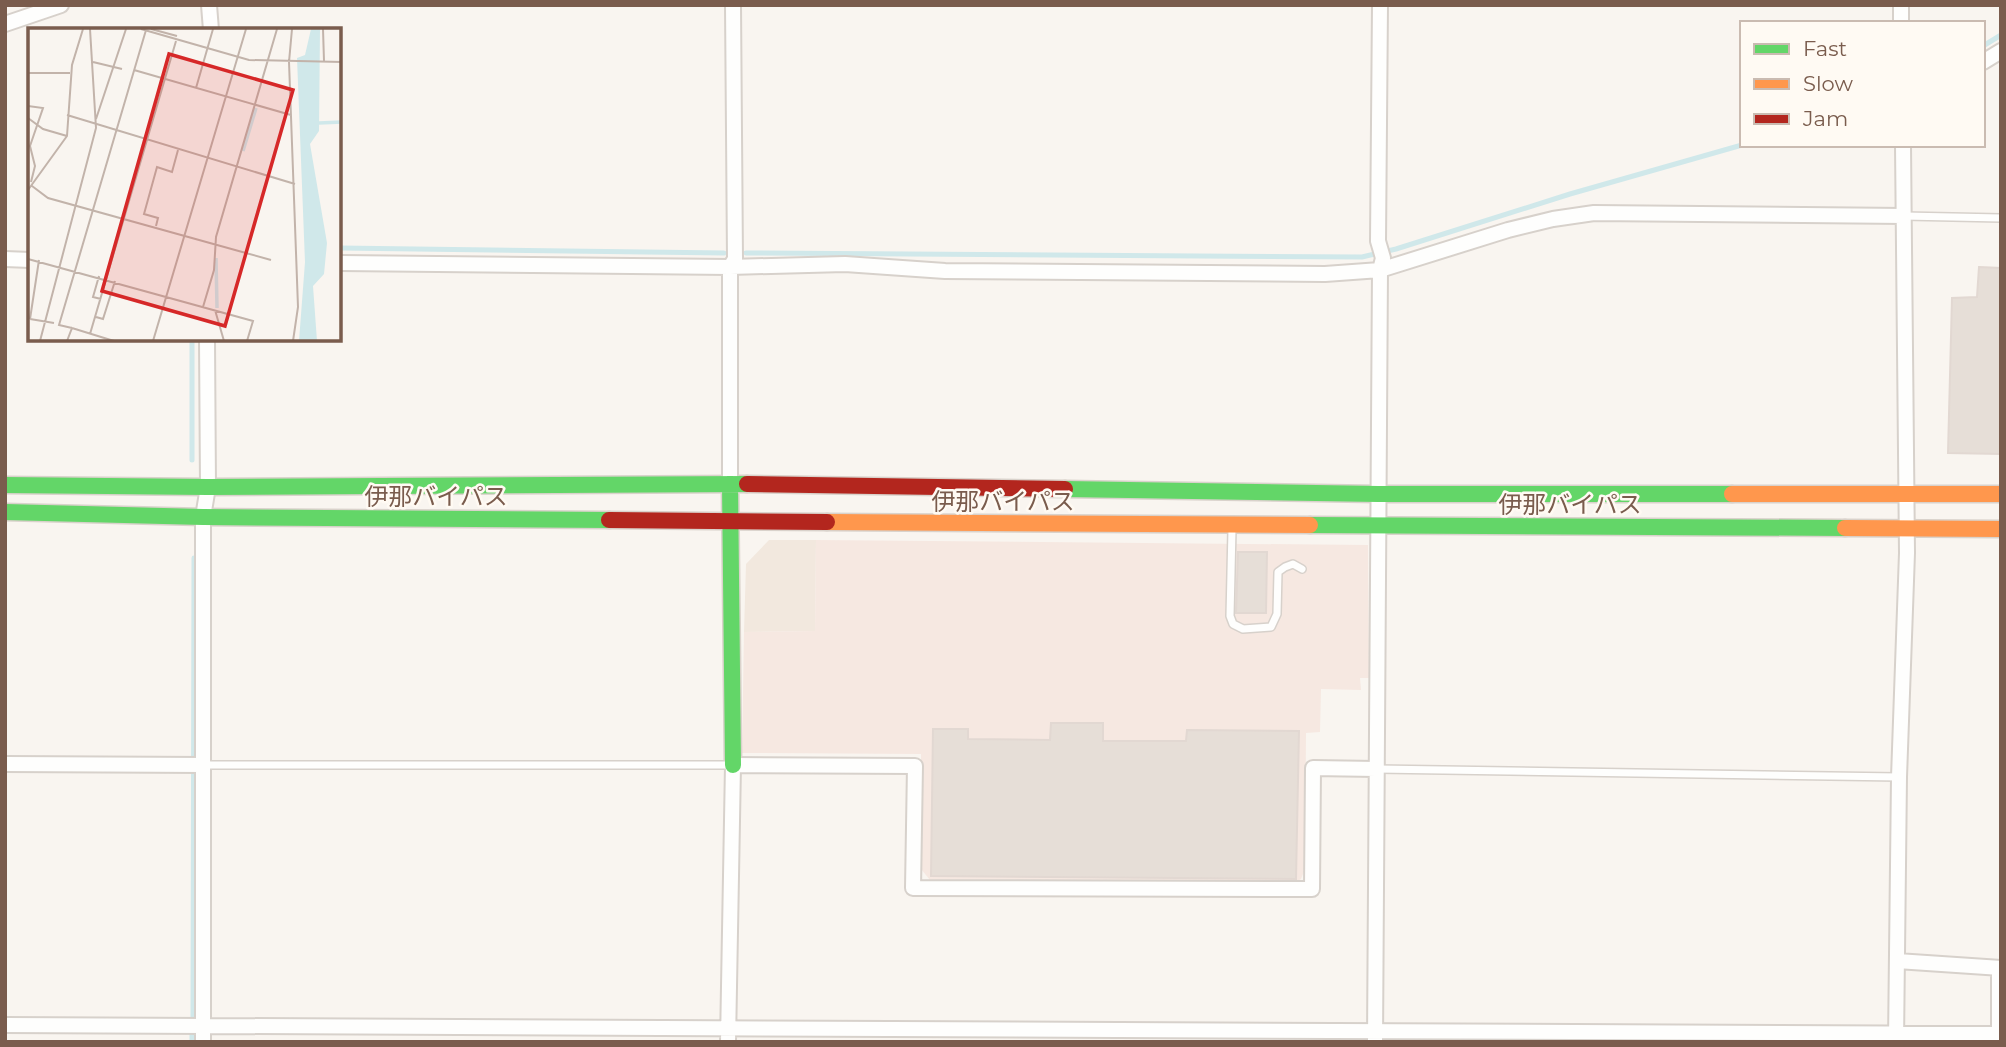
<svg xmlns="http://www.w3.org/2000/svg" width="2006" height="1047" viewBox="0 0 2006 1047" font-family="Montserrat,'Noto Sans JP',sans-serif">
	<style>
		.residential { fill: #f2e8de }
		.commercial { fill: #f6e8e1 }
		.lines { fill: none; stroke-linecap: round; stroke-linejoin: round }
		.stream { stroke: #d0e8ea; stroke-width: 5 }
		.building { fill: #e6ded7; stroke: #e2d8d2; stroke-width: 2 }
		.lane-casing { stroke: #d7d1cb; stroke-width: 10 }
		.street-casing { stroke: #d7d1cb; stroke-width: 18 }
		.fast-casing { stroke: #d9d2cb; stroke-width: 19 }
		.slow-casing { stroke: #d9d2cb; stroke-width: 19 }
		.jam-casing { stroke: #d9d2cb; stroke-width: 19 }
		.lane { stroke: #fefefd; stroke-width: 7 }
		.street { stroke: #fefefd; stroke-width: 14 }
		.fast { stroke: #63d668; stroke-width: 16 }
		.slow { stroke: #ff974d; stroke-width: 16 }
		.jam { stroke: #b3261e; stroke-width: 16 }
		.labels { text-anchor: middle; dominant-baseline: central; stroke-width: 5; stroke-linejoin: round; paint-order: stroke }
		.street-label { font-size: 24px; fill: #7a5c4d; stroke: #fffaf3 }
		.inset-river { fill: none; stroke: #d0e8ea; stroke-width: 3.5 }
		.inset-road { fill: none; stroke: #c2b3aa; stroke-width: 2 }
		.view { fill: #d62828; fill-opacity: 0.15; stroke: #d62828; stroke-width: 3.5 }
		.inset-edge { fill: none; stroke: #7a5c4d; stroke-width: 3.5 }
	</style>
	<rect width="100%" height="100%" fill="#f9f5f0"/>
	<path class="residential" d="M769,540h47l-1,91 -71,1 2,-68z"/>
	<path class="commercial" d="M816,540l552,5 1,133h-9l1,12 -40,-1 -1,43 -14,1 -1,136 -4,10 -5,3 -366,-2 -9,-11v-115l-179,-1 2,-121 71,-1z"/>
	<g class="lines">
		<path class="stream" d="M1983,46l18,-11
			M340,248l384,5
			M746,253l616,4 34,-8 174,-55 172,-49
			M192,340v120
			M193,1018l1,-460
			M192,1042v-7"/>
	</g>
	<path class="building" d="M1979,267l22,1v186l-53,-1 4,-155 25,-1z
		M1238,552h29l-1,61h-30z
		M1051,723h52v18h83l1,-11 112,1 -3,148 -365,-3 2,-147h35v10l82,1z"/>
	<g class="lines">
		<defs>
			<path id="lane" d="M1904,216l97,2
				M1232,529l-2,87 3,8 10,5 28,-2 6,-13 1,-42 7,-5 8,-3 9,5
				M204,765h528
				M1377,769l522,8"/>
			<path id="street" d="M209,5l2,25
				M1901,23v-18
				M5,24l56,-19
				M1983,62l18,-11
				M5,259l25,1
				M340,263l390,4 115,-3 100,7 380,3 55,-4 128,-40 45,-11 41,-6 310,3
				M730,484v-217l5,-8 -2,-254
				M5,764l199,1
				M1897,961l104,7
				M1999,968v66
				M5,1025l1996,9
				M203,1042v-525l5,-30 -1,-147
				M728,1042l5,-277 182,1 -2,122 399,1 1,-121 63,1
				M1375,1042l5,-772 3,-12 -5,-17 2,-236
				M1896,1042l3,-265 8,-224 -4,-408"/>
			<path id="fast" d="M730,484l3,281
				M5,485l203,2 539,-3
				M1065,489l313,5h354
				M5,512l198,5 406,3
				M1310,525l535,3"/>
			<path id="slow" d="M1732,494h269
				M827,522l483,3
				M1845,528l156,1"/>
			<path id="jam" d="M747,484l318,5
				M609,520l218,2"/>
		</defs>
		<use href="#lane" class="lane-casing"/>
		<use href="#street" class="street-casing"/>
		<use href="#fast" class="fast-casing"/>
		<use href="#slow" class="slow-casing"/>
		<use href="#jam" class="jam-casing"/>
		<use href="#lane" class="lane"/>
		<use href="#street" class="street"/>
		<use href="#fast" class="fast"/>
		<use href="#slow" class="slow"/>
		<use href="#jam" class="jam"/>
	</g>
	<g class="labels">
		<g class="street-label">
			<text x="436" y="496">伊那バイパス</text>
			<text x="1003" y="501">伊那バイパス</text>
			<text x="1570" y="504">伊那バイパス</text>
		</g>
	</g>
	<g transform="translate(28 28)">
		<rect width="313" height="313" fill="#f9f5f0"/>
		<path d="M283,1h9l-1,102 -9,13 17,99 -3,31 -11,12 4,55h-18l6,-79 -8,-204 8,-3z" fill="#d0e8ea"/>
		<path class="inset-river" d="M291,95l23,-1M215,123l13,-43M188,230l1,50"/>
		<path class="inset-road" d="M113,1l108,31 93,2M123,1l26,7M264,1l-3,33 9,245 -5,34M295,1l1,32M65,34l29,7M106,42l157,45M0,45h42M168,60l17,-59M0,78l15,2 -13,38 5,20 -4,16M39,87l228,69M0,90l15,11 24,7M68,91l30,-90M4,158l16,12 223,62M0,162l39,-54 5,-71 11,-36M128,198l2,-8 -14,-4 13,-47 15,5 6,-22M0,231l225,62 -6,20M71,248l-6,21 8,2M175,279l11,-37 2,-33 61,-208M187,282l9,31M68,289l7,2 12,-38M2,291l9,-59M2,291l24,4M44,300l-13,-3 87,-295M62,306l86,-293M12,313l56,-213 -6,-99M39,313l5,-13 42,13M125,313l93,-312"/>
		<path class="view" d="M141,26l124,36 -68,236 -123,-35z"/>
		<rect width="313" height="313" class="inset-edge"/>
	</g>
	<rect width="2006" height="1047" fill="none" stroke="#7a5c4d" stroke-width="14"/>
	<rect x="1740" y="21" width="245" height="126" fill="#fffaf3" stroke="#cabbb1" stroke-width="2"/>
	<rect x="1754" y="44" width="35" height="10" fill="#63d668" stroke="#cabbb1" stroke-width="2"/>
	<text x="1803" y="56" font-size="21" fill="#7a5c4d">Fast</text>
	<rect x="1754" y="79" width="35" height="10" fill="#ff974d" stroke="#cabbb1" stroke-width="2"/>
	<text x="1803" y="91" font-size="21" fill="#7a5c4d">Slow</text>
	<rect x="1754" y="114" width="35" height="10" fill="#b3261e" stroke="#cabbb1" stroke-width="2"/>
	<text x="1803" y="126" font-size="21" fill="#7a5c4d">Jam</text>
</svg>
